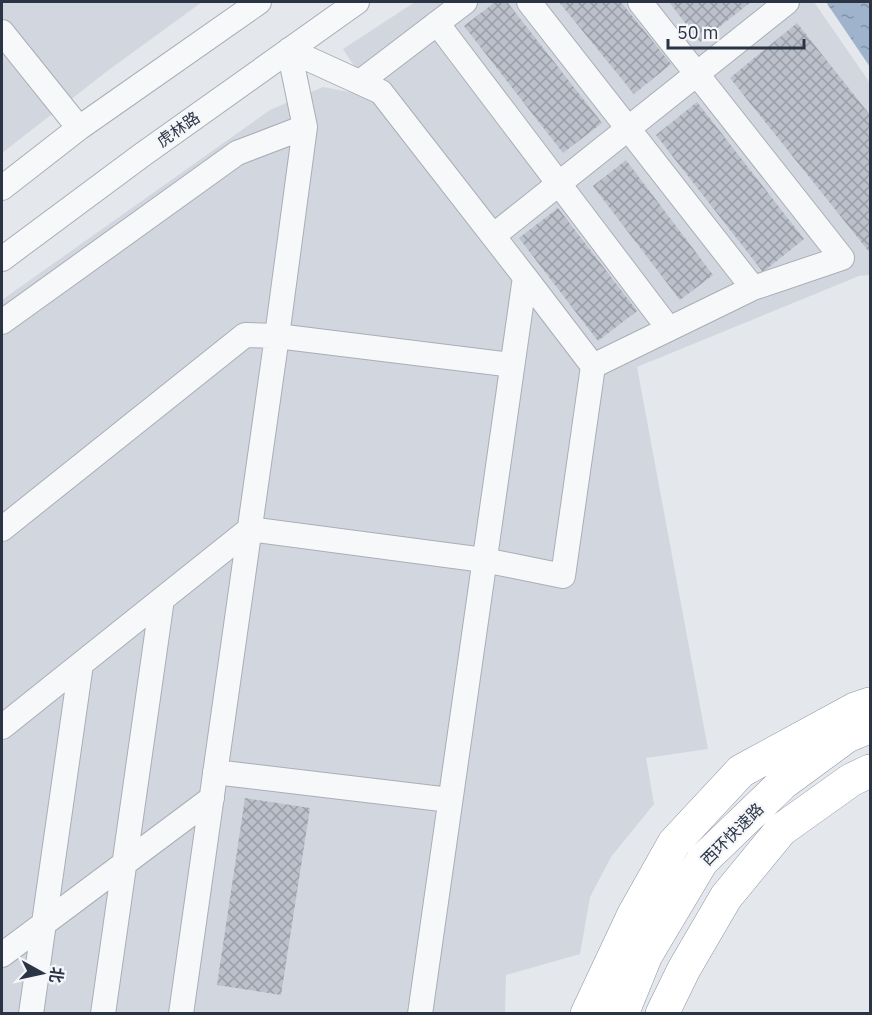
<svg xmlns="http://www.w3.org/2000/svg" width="872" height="1015" viewBox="0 0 872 1015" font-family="'IBM Plex Sans','Noto Sans SC',sans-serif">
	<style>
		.built { fill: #d2d6de }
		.water { fill: url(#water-ripples) }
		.building { fill: url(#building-cross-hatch) }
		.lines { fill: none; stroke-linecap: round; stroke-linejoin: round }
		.minor-casing { stroke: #a9aeb7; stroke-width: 26 }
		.highway-casing { stroke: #8b94a3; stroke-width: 34 }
		.minor { stroke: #f7f8fa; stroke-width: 24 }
		.highway { stroke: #fff; stroke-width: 33 }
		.labels { text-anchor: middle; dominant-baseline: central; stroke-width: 4.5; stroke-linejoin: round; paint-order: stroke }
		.street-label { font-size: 16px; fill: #2b3445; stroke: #f4f6f9 }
	</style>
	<defs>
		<pattern id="water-ripples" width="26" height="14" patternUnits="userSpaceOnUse" patternTransform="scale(1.5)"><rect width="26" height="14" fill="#9fb4cc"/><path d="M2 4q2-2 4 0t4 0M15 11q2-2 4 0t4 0" fill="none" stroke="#8293a7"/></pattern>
		<pattern id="building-cross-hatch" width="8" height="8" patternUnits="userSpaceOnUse" patternTransform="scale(1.5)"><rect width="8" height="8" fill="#bbc0ca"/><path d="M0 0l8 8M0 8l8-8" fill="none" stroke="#989da6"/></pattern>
	</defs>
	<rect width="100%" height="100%" fill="#e4e7ec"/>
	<path class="built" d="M2,2h200l-92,67 -108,84z
		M415,2h399l56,81v192l-11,1 -222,91 71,382 -62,9 8,46 -43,53 -21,40 -10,57 -74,21 -1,38h-503v-713l268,-190 53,-23 52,10 -32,-48z"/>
	<path class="water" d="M826,2h44v65z"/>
	<path class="building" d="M495,2h12l95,121 -39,30 -99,-127z
		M559,2h62l50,62 -37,30z
		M669,2h82l-51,40z
		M797,23l73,92v138l-140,-175z
		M697,102l107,137 -41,33 -107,-137z
		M626,160l87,115 -33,25 -87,-114z
		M558,208l79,103 -39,30 -79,-103z
		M245,798l65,10 -29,187 -64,-10z"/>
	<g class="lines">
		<defs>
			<path id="minor" d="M529,2l224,286
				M437,23l232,306
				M2,32l77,96
				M289,50l92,42 144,185 -105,737
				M360,82l105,-80
				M2,188l77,-60 180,-126
				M493,236l294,-234
				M2,259l140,-104 215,-153
				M2,322l235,-169 68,-26
				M593,366l160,-78 89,-30 -202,-256
				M2,529l243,-194 32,1 235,29
				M2,727l248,-198 234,31 79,16 30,-210 -68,-89
				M215,772l235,28
				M2,955l210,-157
				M31,1014l50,-350
				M103,1014l59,-415
				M181,1014l96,-678 28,-209 -16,-77"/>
			<path id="highway" d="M587,1014l47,-100 40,-71 67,-72 114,-62 15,-5
				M622,1014l24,-59 56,-94 81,-78 64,-47 19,-8
				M662,1014l22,-45 42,-72 55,-67 70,-50 19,-9"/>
		</defs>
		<use href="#minor" class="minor-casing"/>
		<use href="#highway" class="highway-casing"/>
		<use href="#minor" class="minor"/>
		<use href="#highway" class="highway"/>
	</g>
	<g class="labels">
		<g class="street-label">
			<text transform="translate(178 129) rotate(-35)">虎林路</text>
			<text transform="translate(732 834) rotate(-45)">西环快速路</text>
		</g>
	</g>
	<rect width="872" height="1015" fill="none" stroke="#2b3445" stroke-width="6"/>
	<g transform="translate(42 973) rotate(98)" stroke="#f4f6f9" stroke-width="4.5" paint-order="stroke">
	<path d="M0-4.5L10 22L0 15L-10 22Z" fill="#2b3445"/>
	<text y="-9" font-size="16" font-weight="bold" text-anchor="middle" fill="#2b3445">北</text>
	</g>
	<path d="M668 39v9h136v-9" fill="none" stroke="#2b3445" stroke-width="3"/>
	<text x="677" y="39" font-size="18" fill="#2b3445" stroke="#f4f6f9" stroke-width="4.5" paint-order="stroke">50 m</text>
</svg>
